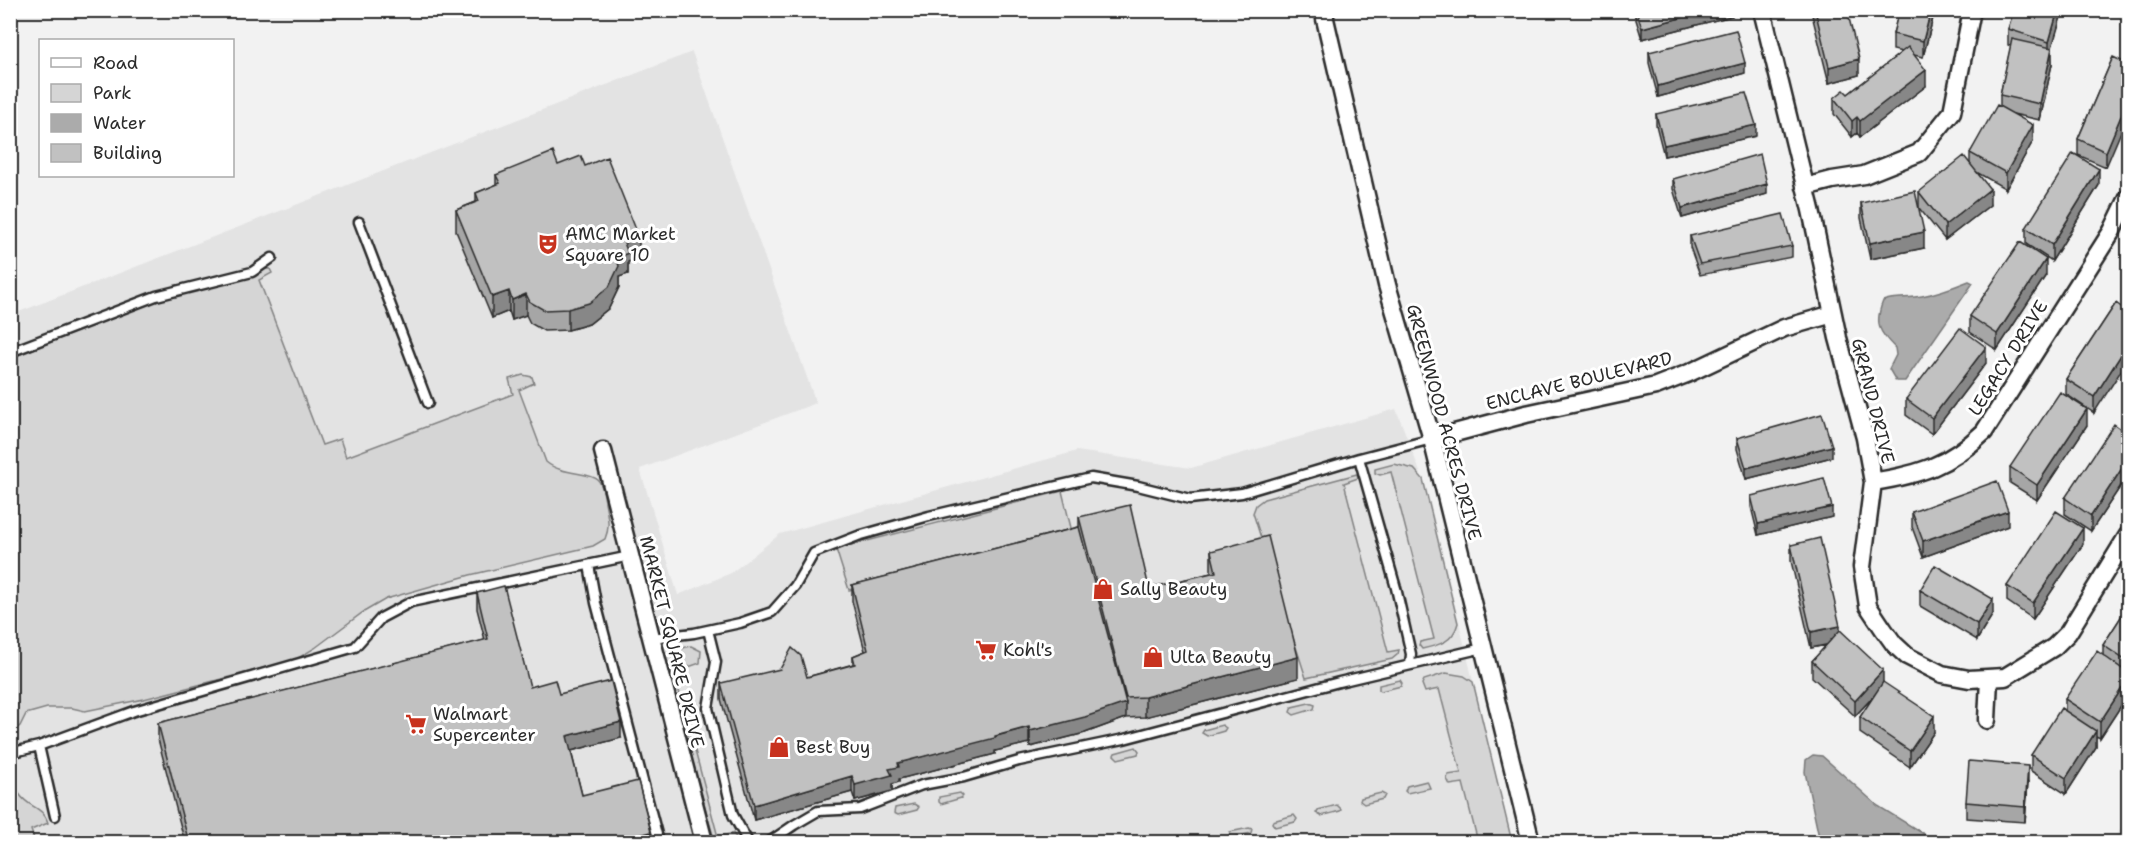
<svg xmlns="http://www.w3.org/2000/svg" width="2139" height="853" viewBox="0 0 2139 853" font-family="'Shantell Sans',sans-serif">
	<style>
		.built { fill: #e3e3e3 }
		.green { fill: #d5d5d5; stroke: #808080; stroke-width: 1.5 }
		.water { fill: #ababab; stroke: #787878; stroke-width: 1.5 }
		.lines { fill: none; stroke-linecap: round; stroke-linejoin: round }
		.service-casing { stroke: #2b2b2b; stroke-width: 13 }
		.minor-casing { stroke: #2b2b2b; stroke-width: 21 }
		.service { stroke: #fff; stroke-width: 8 }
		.minor { stroke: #fff; stroke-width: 16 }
		.wall { fill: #a6a6a6; stroke: #2b2b2b; stroke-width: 1.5 }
		.shaded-wall { fill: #878787; stroke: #2b2b2b; stroke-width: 1.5 }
		.building { fill: #c1c1c1; stroke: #2b2b2b; stroke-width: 1.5 }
		.labels { text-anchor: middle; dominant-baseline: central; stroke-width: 6; stroke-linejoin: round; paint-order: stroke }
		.poi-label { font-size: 18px; fill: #2b2b2b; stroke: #fff; text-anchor: start }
		.street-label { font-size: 18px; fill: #2b2b2b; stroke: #fff }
	</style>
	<rect width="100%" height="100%" fill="#f2f2f2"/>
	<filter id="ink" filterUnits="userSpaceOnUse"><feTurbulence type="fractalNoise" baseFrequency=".0167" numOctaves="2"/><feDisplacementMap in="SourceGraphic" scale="12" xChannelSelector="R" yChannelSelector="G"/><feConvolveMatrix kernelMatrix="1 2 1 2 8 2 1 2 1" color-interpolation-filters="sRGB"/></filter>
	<g filter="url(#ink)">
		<path class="built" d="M692,52l124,351 -176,66 38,126 53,-22 49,-39 297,-83 114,17 205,-59 31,81 85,352h-1501v-527z
			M2128,818v24h-16l15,-22z"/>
		<path class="green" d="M264,269h6l2,4 -13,7 63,165 18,-6 6,18 167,-63 -4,-15 14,-4 9,2 2,6 -15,7 27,72c15,13 45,10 52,18 6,6 6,19 8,27 2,12 4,20 -1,32l-12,7 -123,29 -84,24 -24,14 -47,35 -20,12 -151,39 -59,12 -13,-3h-25l-21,6 -6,12 -9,7v-375l186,-74z
			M1394,464l20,5 9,10 35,144c-5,19 -18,22 -36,26l-3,-4 1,-3 14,-3 -43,-167 -11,3 -5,-2v-4z
			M1357,474l1,4 -14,5 44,169 11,-2 -1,4 -6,5 -86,19 -53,-165 3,-8 8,-6z
			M1062,491l10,41 -223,58 -13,-41z
			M691,646l10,5 -1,12 -26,9 44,165 15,-4 6,9h-24c-13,-44 -25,-89 -35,-134 -3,-12 -10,-28 -9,-40 1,-12 8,-21 20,-22z
			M1446,673l18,3 9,6 39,160h-34l-15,-59 -13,2 -3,-6 1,-4 13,-2 -22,-84 -14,3 -3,-8 2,-4z
			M1400,680l2,3 -1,3 -20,5 -2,-1v-5z
			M1309,703l6,2 -1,4 -20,6 -4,-3 2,-5z
			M1222,725l4,3 -2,3 -17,5 -5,-3 2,-3z
			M1136,747l3,4 -1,3 -20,5 -4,-4 1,-2z
			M11,777c4,6 5,13 9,18 9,13 24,12 28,28l-17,7 4,12h-24z
			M1427,781l3,7 -23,5 -2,-2 2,-5z
			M960,793l3,3 -2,2 -20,6 -2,-2v-5z
			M1381,793l4,2 -2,4 -19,5 -4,-3 1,-3z
			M914,804l5,3 -2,3 -19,5 -4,-2 1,-5z
			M1337,805l4,4 -1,2 -19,5 -5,-3 2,-3z
			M1294,815l3,4 -2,3 -20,5 -3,-4 1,-2z
			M1249,828l3,1 -1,4 -20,5 -2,-2 1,-4z"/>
		<path class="water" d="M1969,281l4,2 -68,98h-9l-7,-12 7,-14 -1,-7c-16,-16 -21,-24 -12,-47 12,-5 25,-2 39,-5 16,-3 32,-9 47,-15z
			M1813,755l9,1 56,50 59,36h-117l-15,-70 1,-12z"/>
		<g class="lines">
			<defs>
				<path id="service" d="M359,222l69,181
					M10,352l146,-56 96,-24 20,-14
					M1359,458l37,130 15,66 -1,11
					M589,565l7,38 63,239
					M708,630l8,32 -8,46 25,107 15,27
					M651,638l43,-5 46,-10 32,-11 23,-26 19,-33 44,-17 71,-20 162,-38 47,8 52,13 52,-6 117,-35 73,-19
					M39,746l16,70
					M10,753l29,-7 95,-35 221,-64 26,-29 30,-16 219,-46
					M769,842l25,-17 24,-14 42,-2 62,-24 42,-8 55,-16 105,-22 215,-57 144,-34"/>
				<path id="minor" d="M1325,10v9l62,266 45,154 99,403
					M1762,10l49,200 27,128 27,100 8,44 -11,85 6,39 16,24 10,14 13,12 35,18 27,5 36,-2 49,-30 14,-14 60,-98
					M1805,187l27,-7 32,-5 55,-22 33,-41 20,-102
					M1432,439l94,-25 130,-28 33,-13 95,-45 49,-14
					M603,451l101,391
					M1873,482c48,-8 75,-16 111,-50l128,-201 16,-33
					M1987,720l2,-41"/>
			</defs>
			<use href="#service" class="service-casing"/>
			<use href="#minor" class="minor-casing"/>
			<use href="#service" class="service"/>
			<use href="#minor" class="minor"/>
		</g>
		<path class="wall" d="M1633,10h99v6l-90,23z
			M1812,10h35l12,65 -30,8 -17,-68z
			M1899,10h36l-12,47 -9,-2 12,31 -66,51 -3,-4 -5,4 -18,-23v-16l14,-4 54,-42 -9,-2v-16z
			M2014,10h49l-12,38 1,16 -12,56 -27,-6 20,27 -27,48 -28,-16 12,32 -45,35 -26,-32v-16l51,-28v-11l30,-46v-12l11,-49 -3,-1v-16z
			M1649,52l96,21 -87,24 -9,-34z
			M2113,57l-7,110 -28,-12v-16z
			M1656,114l100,22 -92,20 -8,-31z
			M558,165l27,1 54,91 -11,5v12l-9,3v10l-10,21 -20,16 -21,6 -24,1 -14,-8 -4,-8 -14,5 -3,-9 -17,7 -36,-87v-21l20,-8v-9l20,-8v-10z
			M1673,179l94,15 -85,24 -9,-29z
			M2099,185l-47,76 -26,-17v-16z
			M1861,203l63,45 -54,11 -9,-41z
			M1690,236l102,10v11l-92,18 -10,-28z
			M2046,275l-49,75 -27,-18v-16z
			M2128,288v22l-3,-1v-16z
			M2116,303l-22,110 -28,-19v-15z
			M1986,363l-54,71 -26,-19v-16z
			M2128,402v29l-6,-4v-15z
			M2087,425l-50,75 -27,-17v-16z
			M2128,434v41l-37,56 -26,-17v-16z
			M1737,438l95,19 -86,22 -9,-30z
			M1751,496l81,21 -74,18 -7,-28z
			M1912,512l96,14 -85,31 -11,-30z
			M1079,517l70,71 62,-15v-22l87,127 -153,39 -19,1 -41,15 -55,14 -1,-4 -34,8v3l-96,25v3l-7,2v7l-37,10 -3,-9 -98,28 -33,-121v-16l86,-6 46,-13v-8l12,-5 -13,-50v-16l227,-58z
			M2083,544l-50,75 -26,-18v-15z
			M1791,545l49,85 43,53 51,49 -24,35 -50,-34v-16l14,-21 -19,20 -43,-39v-16l15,-16 -16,3 -20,-87z
			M1920,590l73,24 -16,26 -57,-34z
			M477,593l53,94 29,7 62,44 -50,13 11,44 69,48h-466l-27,-104v-16l327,-83 -8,-31z
			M2128,606v89l-28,43 -4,-2v11l-30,47 -35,-23v-16l34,-44v-12l38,-44v-10z
			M2028,782l-3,40 -59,-4v-16z"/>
		<path class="shaded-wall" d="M1711,10h21v6l-90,23v-11z
			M1931,10h4l-12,47v-16z
			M2058,10h5l-14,48v-16z
			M2052,48v16l-12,56v-16z
			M1859,59v16l-30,8v-16z
			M1745,63v10l-87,24v-11z
			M1926,70v16l-66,51v-16z
			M2128,99v16l-22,52v-15z
			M1857,117v16l-5,4v-16z
			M1756,125v11l-92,20v-11z
			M2033,125v16l-27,48v-16z
			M2099,169v16l-47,76v-16z
			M1767,184v10l-85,24v-10z
			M1990,189v16l-45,35v-15z
			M1924,232v16l-54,11v-16z
			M639,237v20l-11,5v12l-9,3v10l-10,21 -20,16 -21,6v-21l48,-51 8,-15z
			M2046,259v16l-49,75v-16z
			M509,291v20l-17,7v-21z
			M526,294v21l-14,5v-20z
			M2128,344v16l-34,53v-16z
			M1986,347v16l-54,71v-16z
			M2087,409v16l-50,75v-15z
			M1832,446v11l-86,22v-11z
			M2128,459v16l-37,56v-15z
			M1832,507v10l-74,18v-11z
			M2008,511v15l-85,31v-16z
			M2083,528v16l-50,75v-16z
			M1993,599v15l-16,26v-16z
			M1840,626v16l-29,6v-16z
			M1298,657v21l-153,39v-20z
			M1883,670v16l-28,30v-15z
			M2128,679v16l-28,43v-16z
			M1126,703v15l-41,15 -55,14v-16z
			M1934,716v16l-24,35v-16z
			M621,722v16l-54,14v-16z
			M1029,727v16l-34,8v3l-96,25v3l-7,2v7l-37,10v-16l34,-16 9,-6z
			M2096,731v16l-30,47v-16z
			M2028,766v16l-3,40v-15z
			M852,776v16l-98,28v-15z
			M651,832v11h-41z"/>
		<path class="building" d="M1636,10h75l-69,18z
			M1815,10h32l12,49 -30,8z
			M1899,10h32l-8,31 -30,-7z
			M2014,10h44l-9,32 -41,-13z
			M1736,30l9,33 -87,23 -9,-34z
			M2012,39l40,9 -12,56 -40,-9z
			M1908,47l18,23 -66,51 -3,-4 -5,4 -18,-23 10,-8 4,4z
			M2113,57l15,7v35l-22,53 -28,-13z
			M1746,93l10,32 -92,20 -8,-31z
			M1997,105l36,20 -27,48 -36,-20z
			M553,152l5,13 23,-9 4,10 22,-9 32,80 -15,6 4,10 -12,5 3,8 -10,21 -20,16 -21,6 -24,1 -14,-8 -4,-8 -14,6 -3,-9 -17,6 -36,-87 23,-9 -3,-8 24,-10 -4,-8z
			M2073,153l26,16 -47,76 -26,-17z
			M1760,154l7,30 -85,24 -9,-29z
			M1964,156l26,33 -45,36 -26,-33z
			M1915,191l9,41 -54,11 -9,-40z
			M1783,214l9,32 -92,18 -10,-28z
			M2020,242l26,17 -49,75 -27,-18z
			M2116,303l12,9v32l-34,53 -28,-18z
			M1960,328l26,19 -54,71 -26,-19z
			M2060,392l27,17 -50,76 -27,-18z
			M2128,402v14l-6,-4z
			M1822,414l10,32 -86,22 -9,-30z
			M2114,424l14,10v25l-37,57 -26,-18z
			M1824,478l8,29 -74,17 -7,-28z
			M1997,481l11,30 -85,30 -11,-29z
			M1130,505l19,83 67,-16 -5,-21 57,-15 30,121 -153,40 -19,1 -47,-181z
			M2056,511l27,17 -50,75 -26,-17z
			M1079,527l47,176 -41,14 -55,14 -1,-4 -34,9v2l-97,25 1,4 -10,2 3,6 -37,10 -3,-9 -98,29 -33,-122 59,-14 12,-21 9,8 6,21 48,-13 -2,-8 15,-6 -16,-65z
			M1820,538l20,88 -29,6 -20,-87z
			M1935,565l58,34 -16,25 -57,-34z
			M504,586l26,101 25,-7 4,14 52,-13 10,41 -54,14 15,59 56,-14 13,51 -41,11h-421l-31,-120 330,-84 -11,-46z
			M2128,606v56l-25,-17z
			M1840,630l43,40 -28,31 -43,-40z
			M2097,651l31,22v6l-28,43 -35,-23z
			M1883,682l51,34 -24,35 -50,-34z
			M2061,708l35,23 -30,47 -35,-23z
			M1969,761l59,5 -3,41 -59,-5z"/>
	</g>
	<defs>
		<symbol id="theatre-bare" viewBox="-9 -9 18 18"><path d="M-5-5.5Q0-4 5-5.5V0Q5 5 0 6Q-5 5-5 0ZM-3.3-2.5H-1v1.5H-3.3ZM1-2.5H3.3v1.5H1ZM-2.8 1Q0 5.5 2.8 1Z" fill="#c8321e" stroke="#fff" stroke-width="2.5" paint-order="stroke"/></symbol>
		<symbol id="shop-bare" viewBox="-9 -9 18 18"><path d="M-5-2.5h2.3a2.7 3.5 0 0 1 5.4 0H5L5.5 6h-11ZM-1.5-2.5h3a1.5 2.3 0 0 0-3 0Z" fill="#c8321e" stroke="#fff" stroke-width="2.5" paint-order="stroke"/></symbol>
		<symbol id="supermarket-bare" viewBox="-9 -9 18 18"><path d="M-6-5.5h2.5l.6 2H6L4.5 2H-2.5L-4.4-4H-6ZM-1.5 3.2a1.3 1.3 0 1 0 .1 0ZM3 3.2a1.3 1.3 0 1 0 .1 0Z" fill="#c8321e" stroke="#fff" stroke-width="2.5" paint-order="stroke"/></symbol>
	</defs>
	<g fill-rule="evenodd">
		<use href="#theatre-bare" x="533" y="229" width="30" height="30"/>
		<use href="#shop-bare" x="1088" y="574" width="30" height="30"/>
		<use href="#supermarket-bare" x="971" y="635" width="30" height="30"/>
		<use href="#shop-bare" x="1138" y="642" width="30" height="30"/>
		<use href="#supermarket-bare" x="401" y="709" width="30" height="30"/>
		<use href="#shop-bare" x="764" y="732" width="30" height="30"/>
	</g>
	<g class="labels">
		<g class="poi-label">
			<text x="565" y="234">AMC Market<tspan x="565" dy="21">Square 10</tspan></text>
			<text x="1120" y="589">Sally Beauty</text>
			<text x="1003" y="650">Kohl's</text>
			<text x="1170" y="657">Ulta Beauty</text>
			<text x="433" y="714">Walmart<tspan x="433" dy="21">Supercenter</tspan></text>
			<text x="796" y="747">Best Buy</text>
		</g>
		<g class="street-label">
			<text transform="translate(2008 358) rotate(-58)">LEGACY DRIVE</text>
			<text transform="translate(1579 381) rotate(-14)">ENCLAVE BOULEVARD</text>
			<text transform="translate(1873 401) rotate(76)">GRAND DRIVE</text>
			<text transform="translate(1444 422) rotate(75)">GREENWOOD ACRES DRIVE</text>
			<text transform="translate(672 642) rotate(76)">MARKET SQUARE DRIVE</text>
		</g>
	</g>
	<rect width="2139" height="853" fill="none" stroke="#fff" stroke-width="36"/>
	<rect x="18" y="18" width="2103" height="817" fill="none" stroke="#2b2b2b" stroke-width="2" filter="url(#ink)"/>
	<rect x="39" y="39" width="195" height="138" fill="#ffffff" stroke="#aaaaaa" stroke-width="1.5"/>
	<rect x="51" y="58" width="30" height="9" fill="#ffffff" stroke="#aaaaaa" stroke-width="1.5"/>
	<text x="93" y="69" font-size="18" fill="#2b2b2b">Road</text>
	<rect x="51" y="84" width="30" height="18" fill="#d5d5d5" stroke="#aaaaaa" stroke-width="1.5"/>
	<text x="93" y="99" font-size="18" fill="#2b2b2b">Park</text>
	<rect x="51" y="114" width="30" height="18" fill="#ababab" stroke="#aaaaaa" stroke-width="1.5"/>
	<text x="93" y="129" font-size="18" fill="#2b2b2b">Water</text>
	<rect x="51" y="144" width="30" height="18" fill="#c1c1c1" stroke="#aaaaaa" stroke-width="1.5"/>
	<text x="93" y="159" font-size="18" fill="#2b2b2b">Building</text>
</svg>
